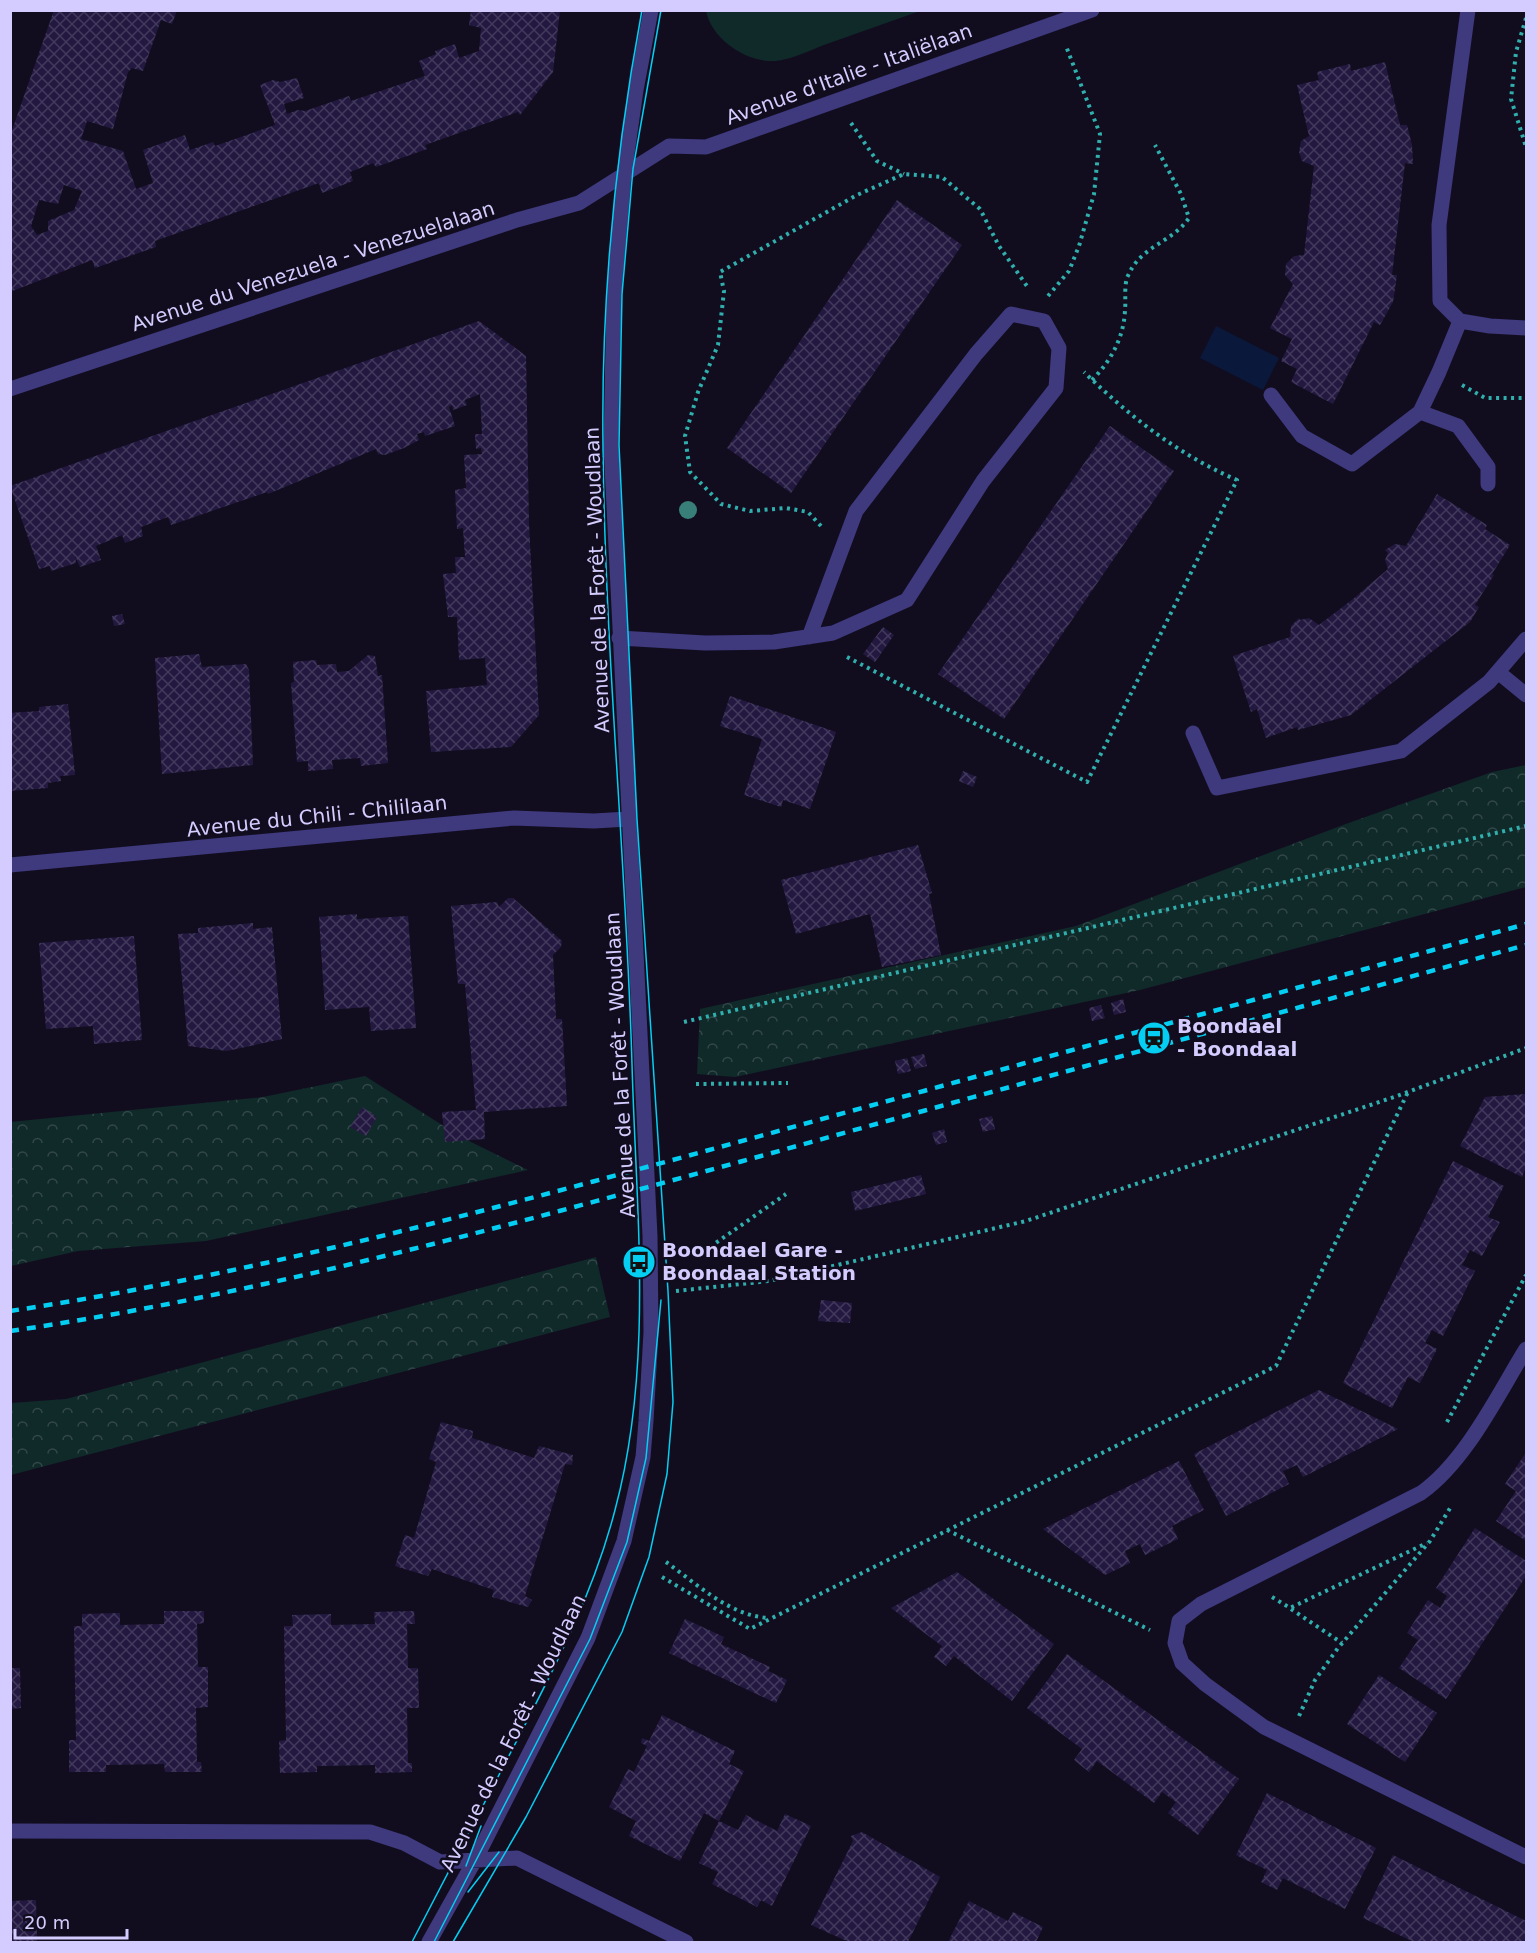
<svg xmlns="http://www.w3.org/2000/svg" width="1537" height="1953" viewBox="0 0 1537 1953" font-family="'DejaVu Sans',sans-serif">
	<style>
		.forest { fill: url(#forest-crowns) }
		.garden { fill: #102929 }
		.water { fill: #0a193b }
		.building { fill: url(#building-cross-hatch); fill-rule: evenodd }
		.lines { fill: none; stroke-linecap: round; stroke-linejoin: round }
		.path { stroke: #30afad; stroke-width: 4; stroke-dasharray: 3 4.5; stroke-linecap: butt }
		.minor { stroke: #3f397e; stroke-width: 15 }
		.tram { stroke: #04cef2; stroke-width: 1.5 }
		.rail { stroke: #04cef2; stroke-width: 4.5; stroke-dasharray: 9 8; stroke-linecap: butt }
		.tree { fill: #397f79 }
		.labels { text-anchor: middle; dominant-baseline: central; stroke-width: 5; stroke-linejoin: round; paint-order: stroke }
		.street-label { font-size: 20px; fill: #d4ccfe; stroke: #110d1f }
		.poi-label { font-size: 20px; font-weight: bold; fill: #d4ccfe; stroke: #110d1f; text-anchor: start }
	</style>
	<defs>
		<pattern id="forest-crowns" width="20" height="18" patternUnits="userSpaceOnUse" patternTransform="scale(1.5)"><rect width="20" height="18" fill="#102929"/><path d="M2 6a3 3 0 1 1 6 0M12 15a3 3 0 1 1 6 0" fill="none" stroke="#324749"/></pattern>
		<pattern id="building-cross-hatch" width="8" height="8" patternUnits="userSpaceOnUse" patternTransform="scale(1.5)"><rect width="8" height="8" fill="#231940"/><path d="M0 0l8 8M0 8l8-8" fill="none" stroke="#42395d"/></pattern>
	</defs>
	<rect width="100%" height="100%" fill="#110d1f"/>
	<path class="forest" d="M1526,765v122l-386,103 -405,87 -38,-3 3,-65 376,-83 267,-101 149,-53z
		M365,1076l96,61 67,33 -322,71 -128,10 -67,15 -1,-144 253,-25z
		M596,1257l14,60 -599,158v-72l55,-4z"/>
	<path class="garden" d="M706,11v-1l214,1c-32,11 -64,23 -96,34 -15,6 -32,14 -48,16 -29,2 -64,-21 -70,-50z"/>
	<path class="water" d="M1216,326l63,32 -16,32 -63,-32z"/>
	<path class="building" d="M54,10h123l-5,14 -11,-4 -18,51 -11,-3 -4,4 -15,57 -26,-8 -6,18 42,12 13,38 17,-6 -10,-33 42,-15 5,15 23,-8 2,4 60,-21 -15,-40 13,-5 7,2 17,-4 7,20 -20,6 3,10 11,-4 7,1 44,-15 2,5 74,-25 -6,-15 17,-7 -1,-3 20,-7 4,14 20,-7 2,-23 -12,-3 2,-15h89l-7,62 -33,43 -2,-3 -93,33 2,4 -51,18 -3,-4 -23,9 3,9 -31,12 -3,-10 -164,58 1,6 -61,21 -3,-8 -82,32v-156zM64,185l18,6 -8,19 -26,11v10l-11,4 -6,-9 8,-26 19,4z
		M1385,62l15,63h7l5,20 1,19 -8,-1 -13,112h5l-4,27 -13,23 -6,-3 -41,82 -42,-22 6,-13 -16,-8 11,-22 -22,-11 23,-44 -8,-9 1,-11 8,-8 10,-1 10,-89 -12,-5 -3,-9 2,-11 8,-5 -12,-51 22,-5 -2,-8 33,-8 1,7z
		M897,200l65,45 -171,248 -64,-45z
		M479,321l47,35 3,168 10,191 -28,32 -80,5 -5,-61 61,-6 -2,-27 -26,2 -2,-43h-9l-5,-43 13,-1 -1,-16h10l-2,-29 -6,1 -2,-39 11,-2 -2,-33 18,-1 -1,-6 -5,1 -1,-15h7l-2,-40 -15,6 2,5 -14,5 -1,-5 -3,2 6,19 -30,10 -1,-4 -7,2 2,6 -15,8 -19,7 -7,-1 -2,-5 -108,45 -1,-2 -96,33 -3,-8 -27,10 2,9 -18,7 -3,-8 -26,11 5,14 -21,7 -5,-11 1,7 -25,8 -1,-5 -11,3 -29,-83z
		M1110,426l64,45 -170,248 -66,-45z
		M1437,494l50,31 -2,4 25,16 -18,29 2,1 -19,30 4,2 -9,15 -119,93 -53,15 -1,-3 -31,11 -9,-29 -6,3 -18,-56 57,-19 1,-11 8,-8 1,2 9,-2 10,7 34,-26 35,-30 -3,-9 3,-7 -3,-3 10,-6 11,2z
		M122,614l3,10 -11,2 -2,-10z
		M883,627l11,8 -19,27 -12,-8z
		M199,654l3,13 44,-3 3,6 4,95 -91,9 -7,-116z
		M368,655l7,1 3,20 4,-1 6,88 -27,3 -1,-8 -28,2 1,9 -25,2v-10l-11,1 -6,-79 3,-1 -1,-20 23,-2 1,5 19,-1 1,8 12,-1z
		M730,696l106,36 -26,77 -27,-9 -2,7 -37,-12 18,-56 -42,-13z
		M68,704l7,71 -15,1 1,5 -13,2v5l-38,3v-78l29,-2v-4z
		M963,771l14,6 -4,10 -14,-6z
		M918,845l14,48 -3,1 12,61 -59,12 -12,-53 -74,20 -15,-54z
		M508,898h5l49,43 -1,6 -8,8 3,64h6l5,87 -83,6 1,27 -40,3 -3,-30 34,-2 -11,-126h-7l-7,-78 46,-4 2,5z
		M357,914v5l51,-3 8,112 -45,3 -2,-24 -44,3 -6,-93z
		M253,923v6l19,-2 10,112 -55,12 -39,-5 -10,-112 20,-1v-5z
		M134,936l8,104 -48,4 -1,-18 -47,3 -7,-86z
		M1123,999l3,13 -12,3 -3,-12z
		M1101,1005l4,13 -13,3 -3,-13z
		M924,1054l3,12 -12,3 -4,-12z
		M907,1058l4,13 -13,3 -3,-13z
		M1526,1094v73l-4,10 -62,-31 25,-49z
		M362,1107l15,10 -11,19 -16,-9z
		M992,1116l3,13 -12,3 -4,-13z
		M944,1129l3,13 -11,3 -4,-12z
		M1453,1161l51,25 -16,31 12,5 -18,34 -12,-6 -8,15 13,6 -32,65 -11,-6 -7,13 12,6 -17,34 -12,-6 -16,31 -49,-25z
		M921,1175l5,19 -71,17 -4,-19z
		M821,1300l31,3 -2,20 -32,-2z
		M1319,1390l79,39 -95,48 -6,-12 -14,6 6,13 -63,32 -32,-62z
		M441,1422l32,9 -1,7 62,20 5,-12 34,9 -1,10 -7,-1 -40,132 7,4 -4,7 -36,-10 2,-7 -62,-21 -4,7 -33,-10 10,-31 9,3 22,-76 -7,-3z
		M1525,1454l1,1v86l-30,-20 20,-30 -11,-7z
		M1179,1461l25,49 -32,16 6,13 -33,16 -5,-11 -15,7 5,12 -25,12 -62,-46z
		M1475,1528l51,33v15l-80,123 -47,-31 19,-28 -11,-7 21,-33 12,8 7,-12 -11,-8z
		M957,1572l97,72 -42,57 -58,-45 -8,10 -12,-9 8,-11 -51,-38z
		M164,1611h40v12l-7,1 1,43h10v40l-12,1 1,54h4l1,10h-37l-1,-8 -58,1v7h-37v-32h7l-2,-114h8v-12l38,-1v12l44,-1z
		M414,1611l1,13h-8l1,44h10l1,40h-12l1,55h4v9l-37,1v-8l-58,1v6l-37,1 -1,-32 7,-1 -2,-114h9l-1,-11 39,-1v11l44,-1 -1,-12z
		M685,1619l39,18 -3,7 49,23 -2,4 19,9 -11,23 -107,-50z
		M1067,1654l172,125 -41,56 -30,-22 8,-11 -14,-10 -8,11 -57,-42 -8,11 -15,-12 8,-11 -55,-41z
		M10,1668h10l1,40 -11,1z
		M1379,1675l58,38 -32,49 -58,-38z
		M662,1715l73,36 -6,13 15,7 -25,50 -15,-8 -24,48 -51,-25 7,-15 -27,-14 19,-38 6,3 13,-26 -6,-3 1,-5 7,3z
		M1267,1793l109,55 -31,61 -62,-31 -6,12 -16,-8 6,-12 -31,-15z
		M785,1814l26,12 -39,80 -11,-6 -4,7 -45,-23 6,-12 -19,-9 20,-42 19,9 8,-15 31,16z
		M862,1832l78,45 -32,65h-59l-38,-17 42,-84 -2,-5z
		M1393,1855l133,66v21h-112l-51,-24z
		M36,1900l1,42h-27v-41z
		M969,1901l39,20 5,-9 30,15 -7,15h-88z"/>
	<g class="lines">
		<path class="path" d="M1526,18l-10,34 -5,47 15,48
			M851,123l26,38 27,13
			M1048,296l21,-25 10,-25 15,-52 6,-60 -34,-88
			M1092,380c19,-19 32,-43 33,-70 1,-9 -1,-23 2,-32 13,-33 44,-34 62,-60l-8,-24 -26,-49
			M1462,385l23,13h41
			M821,526l-13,-14 -22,-4 -36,3 -29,-7 -31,-32 -5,-36 13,-44 20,-47 6,-54 -4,-19 137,-77 47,-21 38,3 38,32 19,37 30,43
			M847,657l240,125 150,-302c-58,-25 -108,-64 -153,-108
			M684,1022l842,-196
			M696,1084l92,-1
			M710,1247l76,-53
			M676,1291l93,-10 257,-60 371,-125 129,-48
			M1447,1422l79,-147
			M947,1530l203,100
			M666,1562c31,22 64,54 103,56
			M662,1577l88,52 526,-263 132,-274
			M1272,1597l18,11 137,-65
			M1291,1609l51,34
			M1299,1716l16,-36 23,-32 92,-107 22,-36"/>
		<path class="minor" d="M1468,10l-29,215 1,76 20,20 30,5 36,2
			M10,389l507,-169 62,-17 90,-57 37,1 386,-137
			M1271,395l31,41 50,28 68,-52 19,-40 21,-51
			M1420,412l38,14 30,41v17
			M619,638l86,5 69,-1 59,-9 74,-33 76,-119 73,-93 3,-40 -15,-27 -33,-7 -35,40 -120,157 -47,126
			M1498,672l28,23
			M1193,733l24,55 184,-37 88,-69 37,-43
			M10,865l504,-47 80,3 34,-2
			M1526,1349c-29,47 -60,112 -105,144l-220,111 -22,17 -4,22 7,20 23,21 59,43 262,130
			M10,1831l360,1 34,11 36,19 77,-4 169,84
			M429,1942l46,-82 113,-222 36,-97 19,-84 3,-36 5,-89 -1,-96 -39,-790 3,-152 10,-119 12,-85 15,-80"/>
		<path class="tram" d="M466,1866l15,-40
			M468,1892l31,-40
			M412,1942c34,-64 67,-129 101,-194 40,-77 80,-153 102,-238 39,-145 21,-298 17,-446 -6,-206 -27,-411 -29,-617 -2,-147 12,-293 39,-437
			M434,1942l156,-303 37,-97 19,-84 15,-158
			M453,1942l73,-125 96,-185 27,-75 18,-83 6,-72 -5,-111 -31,-472 -18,-374 3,-151 11,-125 28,-159"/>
		<path class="rail" d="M10,1311c252,-38 498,-106 743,-173 258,-71 516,-142 773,-214
			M10,1331c255,-37 503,-107 751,-175 255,-71 510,-141 765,-211"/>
	</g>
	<circle class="tree" cx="688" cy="510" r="9"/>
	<defs>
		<symbol id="station-disc" viewBox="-11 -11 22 22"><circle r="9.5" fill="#04cef2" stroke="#110d1f"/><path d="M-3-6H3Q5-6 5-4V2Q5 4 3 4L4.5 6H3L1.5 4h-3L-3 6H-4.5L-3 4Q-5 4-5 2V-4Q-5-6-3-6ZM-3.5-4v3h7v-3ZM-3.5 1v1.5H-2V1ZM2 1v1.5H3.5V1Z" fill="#111"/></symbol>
		<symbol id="bus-disc" viewBox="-11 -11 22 22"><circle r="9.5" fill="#04cef2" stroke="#110d1f"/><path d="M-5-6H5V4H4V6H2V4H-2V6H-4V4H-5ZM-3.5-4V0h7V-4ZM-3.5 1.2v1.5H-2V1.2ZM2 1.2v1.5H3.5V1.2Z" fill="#111"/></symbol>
	</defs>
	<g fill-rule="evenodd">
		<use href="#station-disc" x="1135" y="1019" width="38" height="38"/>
		<use href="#bus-disc" x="620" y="1243" width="38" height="38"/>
	</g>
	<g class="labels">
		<g class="street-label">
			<text transform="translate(849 74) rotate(-20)">Avenue d'Italie - Italiëlaan</text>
			<text transform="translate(313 266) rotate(-18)">Avenue du Venezuela - Venezuelalaan</text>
			<text transform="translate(597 580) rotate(-92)">Avenue de la Forêt - Woudlaan</text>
			<text transform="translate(317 816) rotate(-6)">Avenue du Chili - Chililaan</text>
			<text transform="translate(620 1065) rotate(-93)">Avenue de la Forêt - Woudlaan</text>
			<text transform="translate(513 1733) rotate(-64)">Avenue de la Forêt - Woudlaan</text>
		</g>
		<g class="poi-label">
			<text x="1177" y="1026">Boondael<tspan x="1177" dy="23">- Boondaal</tspan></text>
			<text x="662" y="1250">Boondael Gare -<tspan x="662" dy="23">Boondaal Station</tspan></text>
		</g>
	</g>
	<rect width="1537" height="1953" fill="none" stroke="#d4ccfe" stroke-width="24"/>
	<path d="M15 1929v9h112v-9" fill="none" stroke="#d4ccfe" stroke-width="3"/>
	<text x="24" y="1929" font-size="18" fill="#d4ccfe" stroke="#110d1f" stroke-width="4.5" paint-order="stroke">20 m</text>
</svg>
